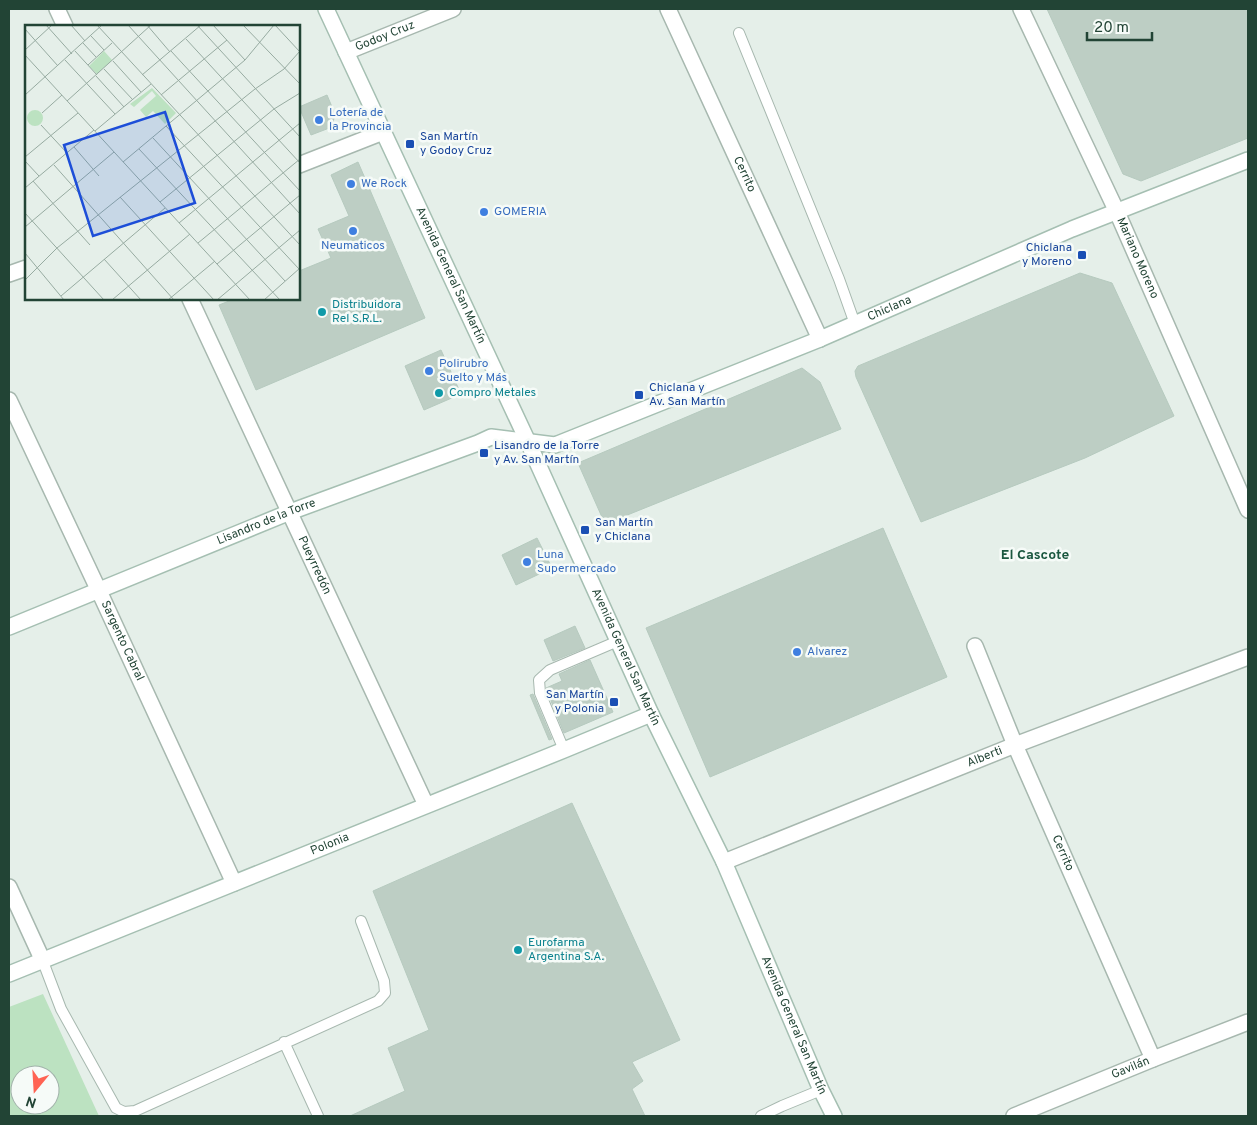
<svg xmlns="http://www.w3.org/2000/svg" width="1257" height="1125" viewBox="0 0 1257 1125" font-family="Overpass,sans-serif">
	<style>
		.green { fill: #bce2c1; fill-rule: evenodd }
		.building { fill: #bdcec4; stroke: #b6cabf }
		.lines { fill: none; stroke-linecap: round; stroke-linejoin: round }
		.lane-casing { stroke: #a7b8af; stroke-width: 12 }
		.street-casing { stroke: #a7b8af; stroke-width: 18 }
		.secondary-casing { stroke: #a5bfb2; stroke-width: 18 }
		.lane { stroke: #fff; stroke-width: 10 }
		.street { stroke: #fff; stroke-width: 15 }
		.secondary { stroke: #fff; stroke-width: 15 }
		.shop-dot { fill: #3f7fe0; stroke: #f6fbf8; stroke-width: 2 }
		.transit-dot { fill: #1a4fb4; stroke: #f6fbf8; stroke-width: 2 }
		.culture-dot { fill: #0f9aa8; stroke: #f6fbf8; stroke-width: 2 }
		.labels { text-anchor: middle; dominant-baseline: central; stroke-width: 5; stroke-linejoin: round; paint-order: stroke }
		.street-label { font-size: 12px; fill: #224435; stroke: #f6fbf8 }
		.shop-label { font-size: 12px; fill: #366cbe; stroke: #f6fbf8; text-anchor: start }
		.transit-label { font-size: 12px; fill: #164399; stroke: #f6fbf8; text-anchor: start }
		.culture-label { font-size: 12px; fill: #0d838f; stroke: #f6fbf8; text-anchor: start }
		.neighbourhood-label { font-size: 14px; font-weight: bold; fill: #1b5840; stroke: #f6fbf8 }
		.inset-road { fill: none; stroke: #97aba1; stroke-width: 1 }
		.view { fill: #1d4ed8; fill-opacity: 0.15; stroke: #1d4ed8; stroke-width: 2.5 }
		.inset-edge { fill: none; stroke: #224435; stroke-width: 2.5 }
	</style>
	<rect width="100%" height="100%" fill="#e5efe9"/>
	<path class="green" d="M43,994l56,122h-90v-109zM20,1075h30v30h-30z"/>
	<path class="building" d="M1047,9h201v129l-107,43 -18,-7z
		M327,95l8,19 -3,13 -21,8 -12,-28z
		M358,162l67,156 -169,72 -37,-85 15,-6h65v-28l32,-13 -13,-29 31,-13 -18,-41z
		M1080,273l32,10 62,133 -89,42 -164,64 -65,-145 -1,-6 3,-5z
		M441,350l20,44 -37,16 -19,-44z
		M802,368l18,14 21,47 -236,95 -27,-61z
		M883,528l64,149 -237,100 -64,-149z
		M537,538l15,30 -36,17 -14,-30z
		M575,626l10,22 -32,13 -9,-21z
		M590,660l23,52 -49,21 -17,-42 -1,-3 16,-7 -3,-7z
		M533,694l19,45 -3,1 -19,-45z
		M572,803l108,237 -48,22 11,19 -11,8 13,27h-295l55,-25 -17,-43 41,-18 -56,-139z"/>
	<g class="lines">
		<defs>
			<path id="lane" d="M739,33l100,246 16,45
				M564,750l-24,-57 -1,-13 11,-10 68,-29
				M42,959l19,50 55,99 8,4 11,-1 243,-110 7,-8 -1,-12 -23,-60
				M284,1042l34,74
				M761,1116l21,-10 39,-16"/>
			<g id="street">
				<path d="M57,9l8,17"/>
				<path id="s1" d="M668,9l152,330"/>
				<path id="s2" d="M1021,9l96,203 131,298"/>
				<path id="s3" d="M346,52l107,-43"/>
				<path d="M299,165l84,-33"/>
				<path d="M9,274l17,-6"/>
				<path id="s4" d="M190,299l236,506"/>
				<path id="s5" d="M9,400l90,191 135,292"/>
				<path id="s6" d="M975,646l40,99 138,314"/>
				<path id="s7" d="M724,862l291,-117 233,-88"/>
				<path d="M9,887l33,72"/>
				<path id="s8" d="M1014,1116l139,-57 95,-37"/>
			</g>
			<g id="secondary">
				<path id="s9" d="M326,9l202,433 123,272 73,148 97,228 13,26"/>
				<path id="s10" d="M9,627l281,-115 188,-69 13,-6 64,8 265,-106 252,-110 176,-69"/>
				<path id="s11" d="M9,974l555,-224 87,-36"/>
			</g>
		</defs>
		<use href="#lane" class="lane-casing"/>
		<use href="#street" class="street-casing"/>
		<use href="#secondary" class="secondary-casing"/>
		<use href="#lane" class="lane"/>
		<use href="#street" class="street"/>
		<use href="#secondary" class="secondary"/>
	</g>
	<g class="shop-dot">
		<circle cx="319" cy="120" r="5"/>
		<circle cx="351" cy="184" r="5"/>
		<circle cx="484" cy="212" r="5"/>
		<circle cx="353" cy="231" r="5"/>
		<circle cx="429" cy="371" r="5"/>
		<circle cx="527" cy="562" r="5"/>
		<circle cx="797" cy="652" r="5"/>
	</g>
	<g class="transit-dot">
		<rect x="405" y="139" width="10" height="10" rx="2.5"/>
		<rect x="1077" y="250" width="10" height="10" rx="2.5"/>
		<rect x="634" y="390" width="10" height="10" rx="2.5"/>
		<rect x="479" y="448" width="10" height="10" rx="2.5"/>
		<rect x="580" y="525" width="10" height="10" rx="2.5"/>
		<rect x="609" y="697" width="10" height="10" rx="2.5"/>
	</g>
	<g class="culture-dot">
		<circle cx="322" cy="312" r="5"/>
		<circle cx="439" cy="393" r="5"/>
		<circle cx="518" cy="950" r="5"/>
	</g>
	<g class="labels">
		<g class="street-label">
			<text stroke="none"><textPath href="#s3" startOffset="42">Godoy Cruz</textPath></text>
			<text stroke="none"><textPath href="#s1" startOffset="182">Cerrito</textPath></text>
			<text stroke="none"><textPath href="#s2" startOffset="275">Mariano Moreno</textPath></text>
			<text stroke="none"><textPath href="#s9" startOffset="294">Avenida General San Martín</textPath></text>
			<text stroke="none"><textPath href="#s10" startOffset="944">Chiclana</textPath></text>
			<text stroke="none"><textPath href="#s10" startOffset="278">Lisandro de la Torre</textPath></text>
			<text stroke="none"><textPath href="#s4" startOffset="294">Pueyrredón</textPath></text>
			<text stroke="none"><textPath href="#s5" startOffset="266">Sargento Cabral</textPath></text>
			<text stroke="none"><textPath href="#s9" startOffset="714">Avenida General San Martín</textPath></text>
			<text stroke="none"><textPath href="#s7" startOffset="281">Alberti</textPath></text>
			<text stroke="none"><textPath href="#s11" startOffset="346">Polonia</textPath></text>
			<text stroke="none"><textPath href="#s6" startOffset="225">Cerrito</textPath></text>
			<text stroke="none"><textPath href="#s9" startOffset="1119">Avenida General San Martín</textPath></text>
			<text stroke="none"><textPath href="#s8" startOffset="126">Gavilán</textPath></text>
		</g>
		<g class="shop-label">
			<text x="329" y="113">Lotería de<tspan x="329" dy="14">la Provincia</tspan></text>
			<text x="361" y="184">We Rock</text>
			<text x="494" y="212">GOMERIA</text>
			<text x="353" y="246" text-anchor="middle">Neumaticos</text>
			<text x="439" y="364">Polirubro<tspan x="439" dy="14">Suelto y Más</tspan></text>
			<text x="537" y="555">Luna<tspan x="537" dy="14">Supermercado</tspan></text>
			<text x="807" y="652">Alvarez</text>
		</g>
		<g class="transit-label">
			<text x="420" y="137">San Martín<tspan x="420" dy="14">y Godoy Cruz</tspan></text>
			<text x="1072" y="248" text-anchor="end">Chiclana<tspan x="1072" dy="14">y Moreno</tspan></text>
			<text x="649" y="388">Chiclana y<tspan x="649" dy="14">Av. San Martín</tspan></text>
			<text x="494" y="446">Lisandro de la Torre<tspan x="494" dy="14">y Av. San Martín</tspan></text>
			<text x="595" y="523">San Martín<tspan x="595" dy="14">y Chiclana</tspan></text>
			<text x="604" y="695" text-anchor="end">San Martín<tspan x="604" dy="14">y Polonia</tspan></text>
		</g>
		<g class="culture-label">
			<text x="332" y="305">Distribuidora<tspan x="332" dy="14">Rel S.R.L.</tspan></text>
			<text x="449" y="393">Compro Metales</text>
			<text x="528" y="943">Eurofarma<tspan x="528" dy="14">Argentina S.A.</tspan></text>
		</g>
		<g class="neighbourhood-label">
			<text x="1035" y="555">El Cascote</text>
		</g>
	</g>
	<g transform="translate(25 25)">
		<rect width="275" height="275" fill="#e5efe9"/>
		<path d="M79,26l8,9 -15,14 -8,-8zM127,63l24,25 -11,11 -12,-13 -7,6 -6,-7 16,-14 -4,-5 -18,16 -4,-3zM2 93a8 8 0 1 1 16 0a8 8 0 1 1-16 0Z" fill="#bce2c1"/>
		<path class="inset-road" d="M21,0l26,29M46,0l14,16M72,0l203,220M103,0l172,189M122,0l23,27M172,0l103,112M188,0l32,35M218,0l57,59M250,0l25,27M0,4l33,37M66,11l13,14M161,14l114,124M58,18l13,14M0,25l27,-25M50,26l22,24M146,26l129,140M0,30l225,245M40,35l50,54M88,36l28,31M63,40l24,-22M79,44l29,31M117,50l59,-50M71,51l28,31M0,70l77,-70M136,70l66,-55M42,76l84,-76M17,88l20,-18M16,100l26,28M141,101l133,143M70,106l56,-47M128,113l132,143M49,122l25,29M114,124l141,151M0,132l53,-44M0,136l14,15M98,137l122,-102 29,-35M29,140l120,135M8,156l57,64M0,163l69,-58M95,172l94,103M135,177l114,-93 26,-16M0,188l79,87M154,198l121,-100M0,202l89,-75M173,218l102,-84M0,228l39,47M79,234l37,41M192,239l83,-69M0,255l32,-32 198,-159 29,-20 16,-18M36,271l104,-88M87,275l78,-66M143,275l47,-39M192,275l83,-70M239,275l36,-32"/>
		<path class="view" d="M140,87l30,91 -102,33 -29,-91z"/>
		<rect width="275" height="275" class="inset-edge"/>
	</g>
	<rect width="1257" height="1125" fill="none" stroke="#224435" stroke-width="20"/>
	<g transform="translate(35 1090) rotate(198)"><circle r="24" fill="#f6fbf8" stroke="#a1b2aa"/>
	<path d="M0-4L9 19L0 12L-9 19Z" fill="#ff6353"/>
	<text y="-8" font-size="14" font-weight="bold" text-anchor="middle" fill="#224435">N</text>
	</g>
	<path d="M1087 32v8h65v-8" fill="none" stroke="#224435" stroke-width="2.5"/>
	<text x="1094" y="32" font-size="15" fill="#224435" stroke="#f6fbf8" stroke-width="4" paint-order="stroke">20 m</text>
</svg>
